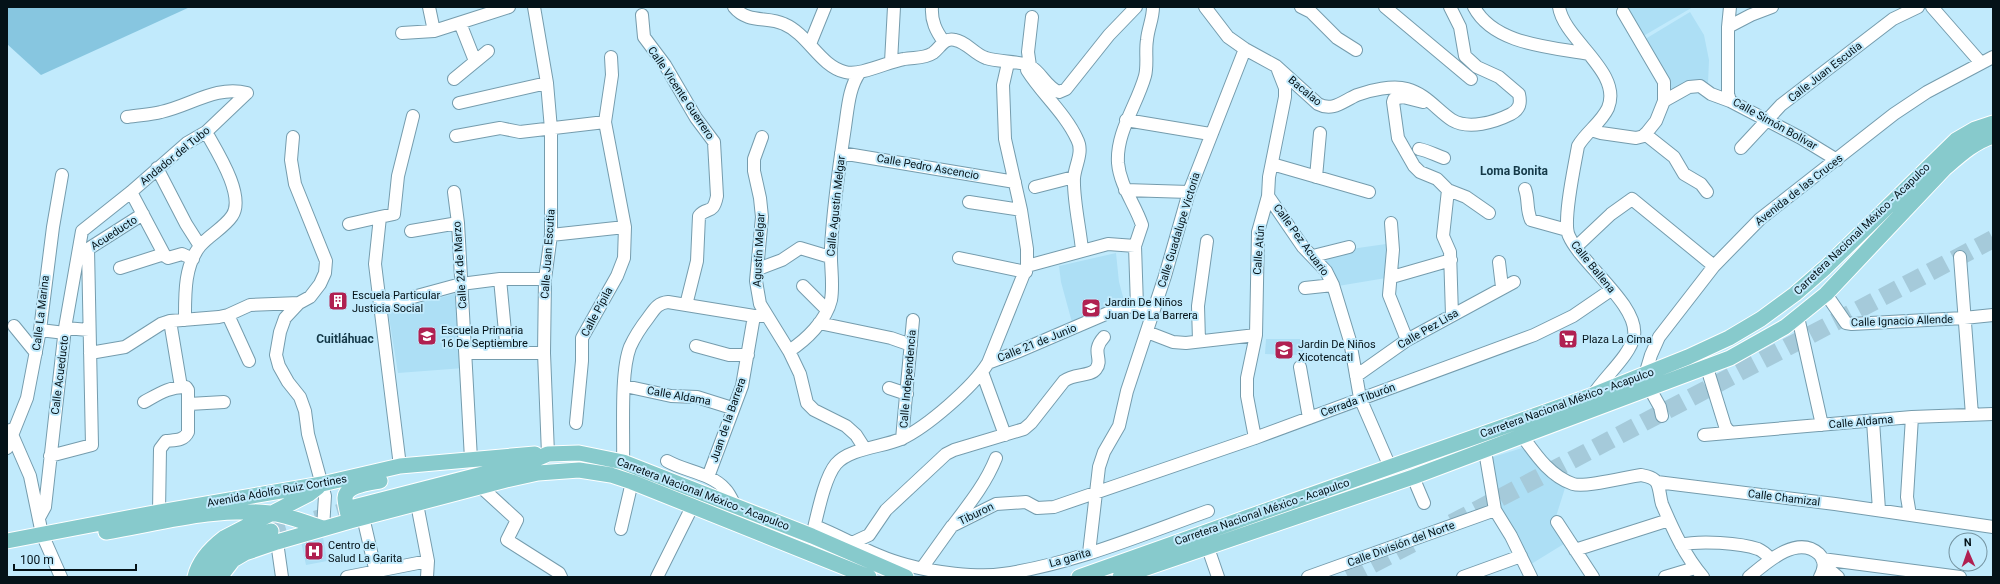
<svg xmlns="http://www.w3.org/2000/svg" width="2000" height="584" viewBox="0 0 2000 584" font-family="Roboto,sans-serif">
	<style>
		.built { fill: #addff5 }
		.green { fill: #87c6e0 }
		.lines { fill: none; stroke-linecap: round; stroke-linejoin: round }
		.major-tunnel { stroke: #a5cada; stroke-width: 15; stroke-dasharray: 15 8; stroke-linecap: butt }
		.highway-tunnel { stroke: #a5cada; stroke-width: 18; stroke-dasharray: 18 9; stroke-linecap: butt }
		.minor-casing { stroke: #759cad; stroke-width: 14 }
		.major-casing { stroke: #fff; stroke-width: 17 }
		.minor { stroke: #fff; stroke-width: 12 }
		.major { stroke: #87cacc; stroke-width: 15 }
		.labels { text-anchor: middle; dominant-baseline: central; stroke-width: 4; stroke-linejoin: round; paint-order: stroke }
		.street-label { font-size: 11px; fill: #041218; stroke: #c1eafc }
		.poi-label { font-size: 11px; fill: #041218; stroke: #c1eafc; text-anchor: start }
		.neighbourhood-label { font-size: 12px; font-weight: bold; fill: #143948; stroke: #c1eafc }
	</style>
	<rect width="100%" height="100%" fill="#c1eafc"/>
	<path class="built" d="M1623,7h70l-53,31z
		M1690,12l14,23 5,25 -1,23 -41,16 -25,-58z
		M1386,244l4,11 -4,23 -48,8 -4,-15 -13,-15 23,-6z
		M1116,253l3,29 6,22 -52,22 -12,-44 -2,-16z
		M458,293l6,75 -66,5 -10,-62z
		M1266,339h34l3,8v8l-38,-1z
		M1522,448l43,40 -11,35 13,19 -39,24 -32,-56 -6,-52z
		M323,537l4,24 -21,4 -5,-24z"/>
	<path class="green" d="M7,7h183l-149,68 -34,-31z"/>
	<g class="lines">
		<path class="major-tunnel" d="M271,531l83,-24"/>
		<path class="highway-tunnel" d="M1452,523l541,-284
			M1348,577l69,-36"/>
		<defs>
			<path id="minor" d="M429,7l5,24
				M534,7l13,76 4,46v106l-6,44 -1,74 4,101
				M734,7c14,17 33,9 50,17 24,10 36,42 61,48 16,4 42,-10 59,-13 10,-2 20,0 29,-6 7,-5 11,-16 22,-13 12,2 19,14 31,18 11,4 36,3 44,8 12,7 16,21 29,26l7,-3 43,-54 27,-28
				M932,7c-1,14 4,24 12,35
				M1205,7l23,30 17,12 31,17 42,38c15,8 25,-3 39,-9 13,-5 36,-10 50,-6 19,5 30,21 45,31 17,10 43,2 59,-6 9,-5 10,-11 8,-20l-20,-17 -22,-10 -12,-11 -5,-29 -10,-20
				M1301,7l10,5 26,26 19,12
				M1385,7l86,72
				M1474,7c20,38 78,40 115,47
				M1559,7c5,33 64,65 49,101 -7,15 -22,24 -30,38 -3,18 -16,76 -9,90 12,28 70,69 65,100 -4,20 -30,41 -41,59l1,2
				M1932,7l49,56
				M1623,12l41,70v19
				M642,15l2,22 21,28 31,53 18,24 3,54c-4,20 -10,10 -18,20l-2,45 -11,44
				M460,23l15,38
				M1728,27l23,-12 21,-8
				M402,33l32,-2 75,-24
				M810,44l15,-37
				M891,62l3,-55
				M1030,66l-2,-14 4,-35
				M1027,70c15,24 38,43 50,69 7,13 -2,26 -3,39 -1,21 6,50 8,72
				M454,79l34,-28
				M1664,101l25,-14 11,-1 11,8 19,7 71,37 36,22
				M1730,101l-2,-7v-67l2,-20
				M1423,102l-20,-5 -9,2 -1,3 5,36 16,28 6,6 17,7 11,11 18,7 23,16
				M459,103l88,-20
				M127,117c11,-2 23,-2 34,-5 29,-6 55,-27 86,-19
				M1126,120l84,14
				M1591,130l10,3 35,5 8,-2 12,-15 8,-20
				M1645,134l29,23 10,17 17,10 6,8
				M456,136l44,-8 20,4 85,-10
				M293,137l-2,23 4,24 31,77 -1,12 -5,11 -10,13 -11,6 -14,15 -5,14 -4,23 3,11 9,16 12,15 5,14 3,23 17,62 -2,32
				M762,137l-8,22v12l6,27 2,19 -6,64 4,23 29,47 11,23 7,29 7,7 32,16 10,9 9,14
				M1741,148l40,-43 112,-86 25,-12
				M1419,149c10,2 16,6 25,9
				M841,153l174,29
				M1272,164l97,28
				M157,168l29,56 14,22
				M1316,177l4,-44
				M1035,187l39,-10
				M1525,189c4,11 1,20 6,31l36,10
				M1125,190l64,2
				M1448,190l-5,46 7,16 2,63
				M131,192l34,64 3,2 14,-4 11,5
				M454,192l4,31 13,236
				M1268,196l35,51 23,24 7,14 17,56 10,57 30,69
				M969,202l52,8
				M1391,223l2,27 -4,45 18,45
				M349,224l31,-7
				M411,231l47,-8
				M551,235l74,-8
				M1576,247l35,-33 21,-15 82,67
				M1313,256l36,-9
				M1960,257l12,158
				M959,258l67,14
				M1499,262l3,25
				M1027,266l81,-22 27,2
				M120,268l44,-14
				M758,269l24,-9 18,-12 30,9
				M1392,277l59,-17
				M500,279l7,74
				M803,286l24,24
				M1305,288l28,-3
				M1826,294l20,29 6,1 112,-6 29,-3
				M380,306l81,-22 39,-5h45
				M1137,306l-2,-60 7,-21c-7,-21 -22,-39 -24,-62 -2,-31 19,-58 27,-87 3,-11 0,-25 2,-36 1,-12 6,-21 6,-33
				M228,315l21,46
				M1798,317l24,108
				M185,320c0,-25 -1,-54 15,-74 9,-11 24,-18 32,-30 14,-20 -16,-66 -26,-84
				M170,321l11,66
				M819,323l72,15 20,7
				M14,326l22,27
				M65,328l24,2
				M40,330l25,3
				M1147,332l26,10 13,1 70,-8
				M1199,341l-1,-35 9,-65
				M696,346l33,9h19
				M789,351c17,-11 37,-30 42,-51 3,-17 -1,-35 0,-52 2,-40 8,-81 14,-121 3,-20 4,-40 15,-55
				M90,353l35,-6 36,-23 9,-3 49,-4 9,-2 22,-10 49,-2
				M466,353h78
				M988,363l29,-11 98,-42 11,-4 17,2
				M1300,367l9,51
				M1707,368l18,58 4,6
				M982,372l23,63
				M1356,376l51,-36 107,-58
				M625,386l46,10 26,1 35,11
				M889,388l18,6
				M144,402c13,-7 26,-16 42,-15l2,3v42c-4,9 -13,8 -22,9l-6,8 -1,63
				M189,404l35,-2
				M1662,416l-2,-9 -10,-18 -5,-14 6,-20 8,-18 55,-71 46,-47 134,-105 33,-22 66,-35
				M1873,421l6,89
				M576,423l6,-62v-23l35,-62 7,-18 1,-31 -20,-105 7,-47 -1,-18
				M10,430l20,46 12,58 19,43
				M1704,435l208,-18 81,-3
				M1523,437c13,18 27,39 50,47 12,4 53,-7 68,-9 5,1 13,2 16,8 3,6 3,15 5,21 11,26 23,52 41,73
				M1255,438l-8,-42v-18l9,-43 2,-103 10,-36 1,-19 16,-80v-9l-7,-18
				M902,439l11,-119
				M7,448l20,-50 13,-68 13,-103 9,-52
				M1485,451l10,59 16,26 20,41
				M50,456l42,-11 -4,-196 55,-35
				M667,461c17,10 44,12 58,28 5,5 8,13 11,19
				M623,462c1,-30 -3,-89 7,-115 5,-11 11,-20 18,-29 6,-8 9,-15 20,-16l86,14h11
				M400,466l-25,-202 5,-47 14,-3 4,-38 15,-60
				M708,477l34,-91 12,-70
				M1413,477l11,26
				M1657,482l178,22 158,23
				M481,487l36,33 -10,20 52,33 2,4
				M417,504l11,57 -1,16
				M1910,515l-3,-18 5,-80
				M363,517l14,60
				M39,518l6,-11 20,-179 17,-97 49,-39 56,-49 19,-11 41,-39
				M1557,522l36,55
				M954,524c16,-21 32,-41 42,-66
				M815,526c31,12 59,31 92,39 24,7 71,13 96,9 70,-10 138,-39 205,-63
				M621,529l11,-47
				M812,536c5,-19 12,-58 24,-72 14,-16 47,-17 65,-25 26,-12 72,-52 87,-76l39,-97v-17l-6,-39 -16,-71 -2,-54 5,-22
				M277,542l5,35
				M852,543l17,-8 17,-25 60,-56 8,-4 70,-21 7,-6 33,-42c10,-8 26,-4 32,-12 8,-10 -6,-17 8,-32
				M1681,545c18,-5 60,-2 77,4 5,2 9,6 13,10
				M1208,548l10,29
				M1575,550l94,-30
				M1089,553l10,-86 5,-15 15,-26 8,-35 38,-115 24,-84 56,-143
				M1822,559l138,18
				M1824,565l14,12
				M922,568l30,-42 44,-22 30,-2 11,6 17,-1 201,-69 279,-103 39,-19 38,-26
				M347,577l81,-16
				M657,577l35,-70
				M1308,577l187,-67
				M1463,577l58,-21
				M1665,577l30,-9
				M1749,577c17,-14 48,-43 70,-23 7,7 5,15 1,23"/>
			<path id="major" d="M354,507l175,-45 19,-8 31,-1 44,9 189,74 94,41
				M349,520c-1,-7 -4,-16 -4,-22 1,-13 26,-15 35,-17
				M106,532c54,-9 109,-25 164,-19 18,2 36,10 53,15
				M7,541l152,-29 163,-28 78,-18 135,-12
				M195,577c4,-17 16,-29 29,-39l85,-44 9,-7
				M205,577c10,-29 41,-36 66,-46
				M220,577l13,-17 12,-7 32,-11 73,-21 156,-41 32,-7 41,-3 32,5 21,7 237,95
				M1079,577l514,-182 95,-38 41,-19 32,-19 34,-25 30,-26 131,-128 19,-11 18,-6
				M1120,577l293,-100 317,-119 55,-31 41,-33 118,-125c15,-13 30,-27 49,-33"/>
		</defs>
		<use href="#minor" class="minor-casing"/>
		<use href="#major" class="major-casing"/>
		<use href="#minor" class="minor"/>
		<use href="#major" class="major"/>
	</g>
	<defs>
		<symbol id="building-square" viewBox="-11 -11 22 22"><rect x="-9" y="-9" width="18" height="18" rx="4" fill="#b02051" stroke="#c1eafc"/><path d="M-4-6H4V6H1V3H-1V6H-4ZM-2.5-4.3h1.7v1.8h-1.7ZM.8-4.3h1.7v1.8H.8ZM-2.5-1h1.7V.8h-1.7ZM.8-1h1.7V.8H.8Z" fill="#fff"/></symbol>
		<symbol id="school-square" viewBox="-11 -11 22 22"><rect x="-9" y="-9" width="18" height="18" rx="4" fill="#b02051" stroke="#c1eafc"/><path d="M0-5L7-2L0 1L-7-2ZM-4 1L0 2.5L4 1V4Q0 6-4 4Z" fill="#fff"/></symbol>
		<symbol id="supermarket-square" viewBox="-11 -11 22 22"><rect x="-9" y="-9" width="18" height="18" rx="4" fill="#b02051" stroke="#c1eafc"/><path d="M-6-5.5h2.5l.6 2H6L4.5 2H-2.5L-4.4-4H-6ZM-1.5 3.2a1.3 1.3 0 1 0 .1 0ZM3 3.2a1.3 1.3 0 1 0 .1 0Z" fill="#fff"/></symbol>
		<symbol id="hospital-square" viewBox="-11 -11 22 22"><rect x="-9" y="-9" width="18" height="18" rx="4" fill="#b02051" stroke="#c1eafc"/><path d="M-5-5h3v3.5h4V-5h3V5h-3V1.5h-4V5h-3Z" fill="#fff"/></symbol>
	</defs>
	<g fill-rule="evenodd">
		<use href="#building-square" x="327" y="290" width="22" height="22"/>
		<use href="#school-square" x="1080" y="297" width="22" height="22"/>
		<use href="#school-square" x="416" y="325" width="22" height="22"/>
		<use href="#supermarket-square" x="1557" y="328" width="22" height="22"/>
		<use href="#school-square" x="1273" y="339" width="22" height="22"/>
		<use href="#hospital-square" x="303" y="540" width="22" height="22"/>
	</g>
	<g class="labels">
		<g class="street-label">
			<text transform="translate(1825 72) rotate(-38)">Calle Juan Escutia</text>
			<text transform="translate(1305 91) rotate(40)">Bacalao</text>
			<text transform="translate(681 93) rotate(56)">Calle Vicente Guerrero</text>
			<text transform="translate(1775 124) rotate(29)">Calle Simón Bolívar</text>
			<text transform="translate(175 156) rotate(-39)">Andador del Tubo</text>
			<text transform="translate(928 167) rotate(10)">Calle Pedro Ascencio</text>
			<text transform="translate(1799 190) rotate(-38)">Avenida de las Cruces</text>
			<text transform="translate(836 206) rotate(-84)">Calle Agustín Melgar</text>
			<text transform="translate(1862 229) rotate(-44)">Carretera Nacional México - Acapulco</text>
			<text transform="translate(1179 230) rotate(-73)">Calle Guadalupe Victoria</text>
			<text transform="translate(114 233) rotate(-33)">Acueducto</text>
			<text transform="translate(1301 240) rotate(54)">Calle Pez Acuario</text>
			<text transform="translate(759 250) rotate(-87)">Agustín Melgar</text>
			<text transform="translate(1259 250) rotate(-86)">Calle Atún</text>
			<text transform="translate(548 254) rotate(-86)">Calle Juan Escutia</text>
			<text transform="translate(460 265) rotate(-94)">Calle 24 de Marzo</text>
			<text transform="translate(1593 267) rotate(51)">Calle Ballena</text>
			<text transform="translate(597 312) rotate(-62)">Calle Pípila</text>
			<text transform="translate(41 313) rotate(-83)">Calle La Marina</text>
			<text transform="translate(1902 321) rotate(-2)">Calle Ignacio Allende</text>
			<text transform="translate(1428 329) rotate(-30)">Calle Pez Lisa</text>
			<text transform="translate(1037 343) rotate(-22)">Calle 21 de Junio</text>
			<text transform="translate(60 375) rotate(-83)">Calle Acueducto</text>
			<text transform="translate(908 379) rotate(-85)">Calle Independencia</text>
			<text transform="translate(679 396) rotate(10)">Calle Aldama</text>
			<text transform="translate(1358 400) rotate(-20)">Cerrada Tiburón</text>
			<text transform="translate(1567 403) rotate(-20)">Carretera Nacional México - Acapulco</text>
			<text transform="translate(728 420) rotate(-71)">Juan de la Barrera</text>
			<text transform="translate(1861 422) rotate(-5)">Calle Aldama</text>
			<text transform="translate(277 491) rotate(-10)">Avenida Adolfo Ruiz Cortines</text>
			<text transform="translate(703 494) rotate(21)">Carretera Nacional México - Acapulco</text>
			<text transform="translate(1784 498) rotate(7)">Calle Chamizal</text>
			<text transform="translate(1262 512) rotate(-19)">Carretera Nacional México - Acapulco</text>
			<text transform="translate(976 514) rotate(-26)">Tiburon</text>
			<text transform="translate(1401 544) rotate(-20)">Calle División del Norte</text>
			<text transform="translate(1070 558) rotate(-16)">La garita</text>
		</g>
		<g class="poi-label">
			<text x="352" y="295">Escuela Particular<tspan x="352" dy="13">Justicia Social</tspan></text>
			<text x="1105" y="302">Jardin De Niños<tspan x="1105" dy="13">Juan De La Barrera</tspan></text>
			<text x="441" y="330">Escuela Primaria<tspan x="441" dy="13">16 De Septiembre</tspan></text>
			<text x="1582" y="339">Plaza La Cima</text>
			<text x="1298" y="344">Jardin De Niños<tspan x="1298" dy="13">Xicotencatl</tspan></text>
			<text x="328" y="545">Centro de<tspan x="328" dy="13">Salud La Garita</tspan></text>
		</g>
		<g class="neighbourhood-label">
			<text x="1514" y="171">Loma Bonita</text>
			<text x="345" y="339">Cuitláhuac</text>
		</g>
	</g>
	<rect width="2000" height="584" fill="none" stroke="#041218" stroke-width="16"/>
	<g transform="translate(1968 552) rotate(358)"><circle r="19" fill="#c1eafc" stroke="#7594a1"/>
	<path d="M0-3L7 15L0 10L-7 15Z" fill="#b02051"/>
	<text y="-6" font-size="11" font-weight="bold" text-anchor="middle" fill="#041218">N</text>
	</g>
	<path d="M14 564v6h122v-6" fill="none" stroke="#041218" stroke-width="2"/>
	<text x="20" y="564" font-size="12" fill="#041218" stroke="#c1eafc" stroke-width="3" paint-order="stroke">100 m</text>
</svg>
